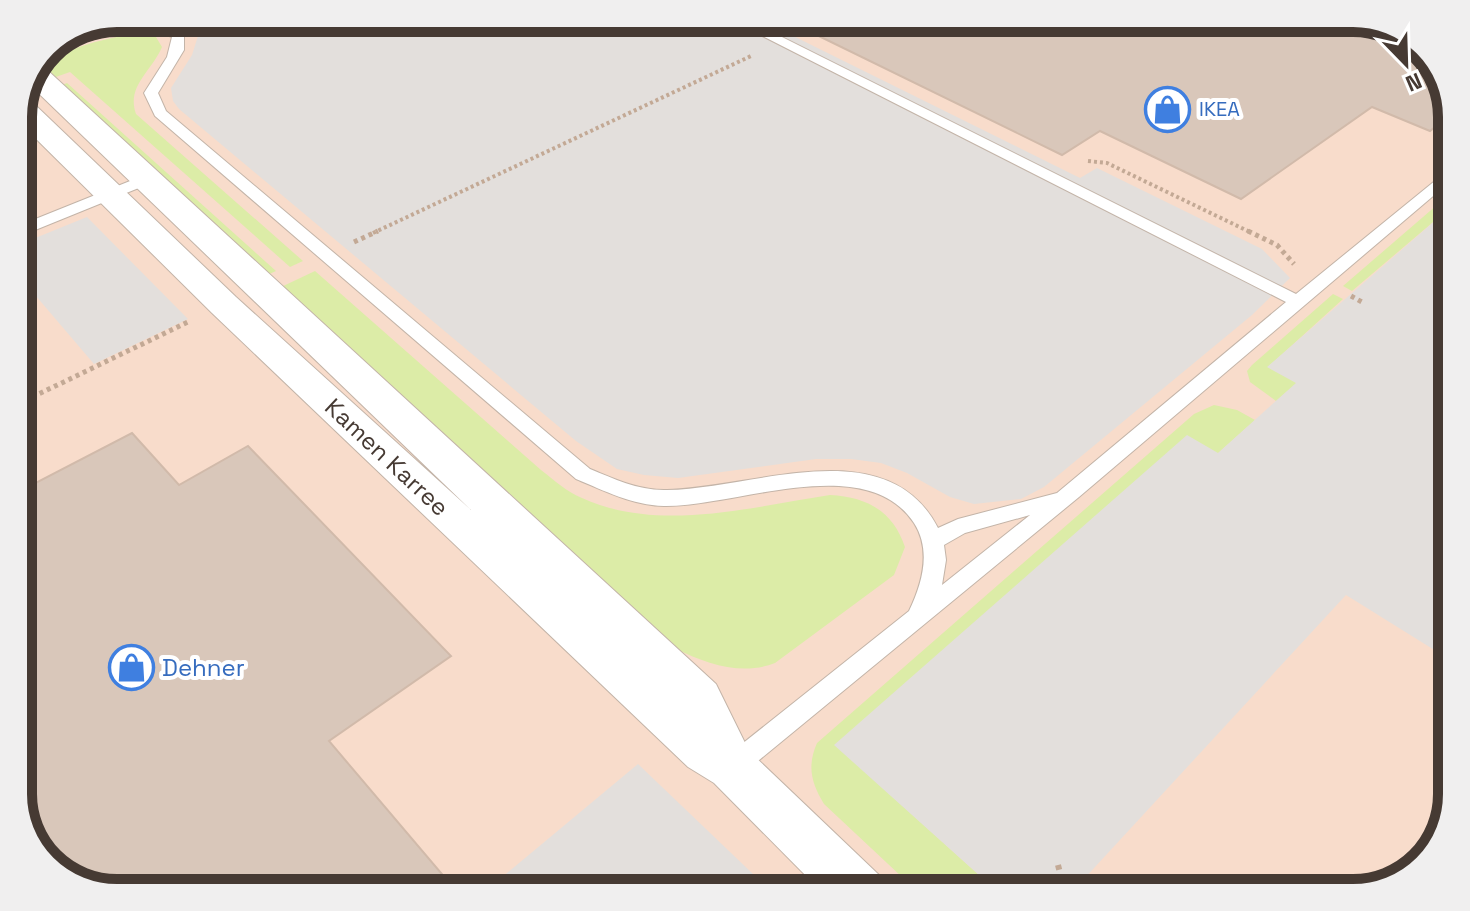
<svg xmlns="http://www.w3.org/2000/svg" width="1470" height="911" viewBox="0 0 1470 911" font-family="'Space Grotesk',sans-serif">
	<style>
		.commercial { fill: #f8dccb }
		.green { fill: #dceca7 }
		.parking { fill: #e3dfdc }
		.building { fill: #d9c7ba; stroke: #d1baaa; stroke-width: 2 }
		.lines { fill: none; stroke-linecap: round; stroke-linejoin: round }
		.service-casing { stroke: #c3b4a8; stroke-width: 2 }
		.minor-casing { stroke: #c3b4a8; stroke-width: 2 }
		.path-far2 { stroke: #c3a995; stroke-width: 4; stroke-dasharray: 3 3; stroke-linecap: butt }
		.path-far1 { stroke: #c3a995; stroke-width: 5; stroke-dasharray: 4 4; stroke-linecap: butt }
		.path { stroke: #c3a995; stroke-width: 6; stroke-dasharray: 5 5; stroke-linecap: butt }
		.service { fill: #fff; fill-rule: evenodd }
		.minor { fill: #fff; fill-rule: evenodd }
		.labels { text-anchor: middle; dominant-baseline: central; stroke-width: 8; stroke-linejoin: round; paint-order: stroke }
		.far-shop-label { font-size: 20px; fill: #366cbe; stroke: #fff; text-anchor: start }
		.street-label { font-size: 24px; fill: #463a33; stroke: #fff }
		.shop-label { font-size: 24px; fill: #366cbe; stroke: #fff; text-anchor: start }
		.rim { fill: none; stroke: #463a33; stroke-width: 10 }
	</style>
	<rect width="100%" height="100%" fill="#f3ebe3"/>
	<path class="commercial" d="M117,18h1236l55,16 31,33 13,44v684l-16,54 -34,31 -48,13h-1237l-55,-16 -44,-77v-689l29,-64z"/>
	<path class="green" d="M139,34l17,3 6,10c-10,24 -36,39 -26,67l167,147 -13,6 -220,-195 -20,7 -6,-10c13,-21 70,-33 95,-35z
		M67,83l209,188 -11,5 -208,-189z
		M1452,192v14l-100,85 -9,-5z
		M315,271l226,199c13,10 26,22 41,28 77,35 168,9 248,-3 37,2 63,16 75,52l-11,28 -119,88c-33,13 -68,1 -99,-14l-397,-361z
		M1333,294l10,5 -75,68 152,83 -130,-61 -14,12 -26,-19 -3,-11 5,-6z
		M1214,405l23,5 18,10 -391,351 135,122h-80l-95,-89c-13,-21 -17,-38 -7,-61l377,-329z"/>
	<path class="parking" d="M175,18h582l323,160 17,-10 165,81 28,29 -38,37 -208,172 -23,12 -47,5 -24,-7 -43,-24 -26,-10 -30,-4h-35l-138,19 -34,-3 -27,-6 -41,-28 -397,-332 -6,-8 -2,-13 21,-33 6,-19z
		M1452,206v455l-106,-66 -275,298h-72l-165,-148 353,-310 31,18 78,-70 -29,-16z
		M87,217l101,102 -94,45 -76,-89v-30z
		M638,764l135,129h-290z"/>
	<path class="building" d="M782,18h571l55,16 31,33 13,46 -22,18 -58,-24 -131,92 -141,-68 -38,24z
		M132,433l47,52 69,-39 203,210 -122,85 129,152h-341l-55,-16 -31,-33 -13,-44v-308z"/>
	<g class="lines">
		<defs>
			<path id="service" d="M727,18h17l552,276 156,-127v13l-373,317 -338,278 -9,3 -9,-3 -3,-8 3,-8 186,-148c13,-27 23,-60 5,-88 -48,-73 -178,-16 -250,-17 -32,-1 -59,-15 -88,-27l-421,-363 -11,-23 23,-36 5,-20c-43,-19 -84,9 -127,14l2,-4c46,-19 89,-36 137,-15v18l-26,43 8,18 424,358c25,10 49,22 77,21 86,-1 220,-61 271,38l20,-9 99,-26 229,-191zM1030,515l-88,70 4,-25 -2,-15 21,-12z
				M145,175l8,5 -2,3 -133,54v-11z"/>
			<path id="minor" d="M38,66l7,2 671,616 33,67 130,124 8,18h-64l-109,-110 -26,-16 -476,-454 -194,-192v-10l6,-13 6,2 206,197 235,213 -441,-425z"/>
		</defs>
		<use href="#service" class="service-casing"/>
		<use href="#minor" class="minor-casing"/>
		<path class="path-far2" d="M1088,161l19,2 145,70
			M373,233l378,-177"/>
		<path class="path-far1" d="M1248,231l29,14 17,19
			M354,242l24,-11
			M1351,296l11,6
			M18,404l172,-83"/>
		<path class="path" d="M1058,865l7,28"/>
		<use href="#service" class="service"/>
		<use href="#minor" class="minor"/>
	</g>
	<defs>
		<symbol id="shop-ring" viewBox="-11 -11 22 22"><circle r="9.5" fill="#fff" stroke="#3f7fe0" stroke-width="1.5"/><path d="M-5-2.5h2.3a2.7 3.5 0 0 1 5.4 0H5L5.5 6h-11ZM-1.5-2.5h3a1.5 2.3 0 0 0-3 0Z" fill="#3f7fe0"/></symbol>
	</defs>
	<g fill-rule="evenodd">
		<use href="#shop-ring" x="1142" y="84" width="51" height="51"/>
		<use href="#shop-ring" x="106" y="642" width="51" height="51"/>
	</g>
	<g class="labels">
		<g class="far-shop-label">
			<text x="1199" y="109">IKEA</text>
		</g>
		<g class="street-label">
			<text transform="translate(387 457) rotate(43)">Kamen Karree</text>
		</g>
		<g class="shop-label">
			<text x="162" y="667">Dehner</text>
		</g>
	</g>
	<path d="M0 0H1470V911H0ZM117 32H1353A85 85 0 0 1 1438 117V794A85 85 0 0 1 1353 879H117A85 85 0 0 1 32 794V117A85 85 0 0 1 117 32Z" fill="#f0efef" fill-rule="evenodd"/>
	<path class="rim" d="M117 32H1353A85 85 0 0 1 1438 117V794A85 85 0 0 1 1353 879H117A85 85 0 0 1 32 794V117A85 85 0 0 1 117 32Z"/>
	<g transform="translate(1406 64) rotate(157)" stroke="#ffffff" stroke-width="6" paint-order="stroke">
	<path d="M0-6L14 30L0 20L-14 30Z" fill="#463a33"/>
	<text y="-12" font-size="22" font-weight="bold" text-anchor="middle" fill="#463a33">N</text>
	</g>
</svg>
